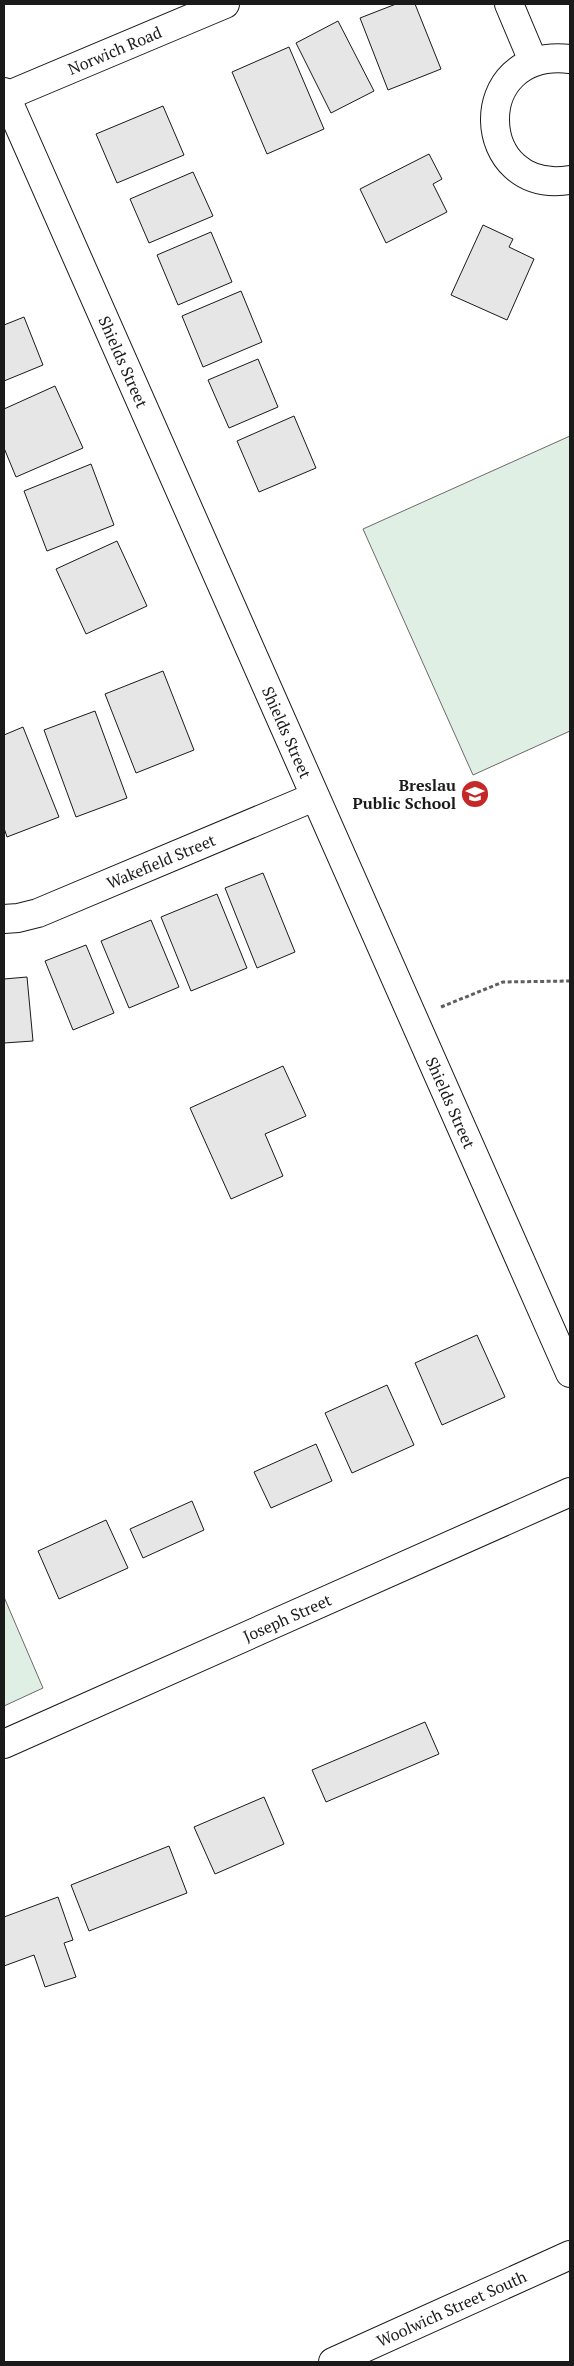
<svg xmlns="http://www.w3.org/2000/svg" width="574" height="2366" viewBox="0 0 574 2366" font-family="'PT Serif',serif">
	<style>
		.green { fill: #e0efe3; stroke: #6a6a6a }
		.building { fill: #e6e6e6; stroke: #1a1a1a }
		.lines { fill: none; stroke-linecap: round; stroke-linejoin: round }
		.street-casing { stroke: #1a1a1a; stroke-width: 30 }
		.secondary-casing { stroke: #1a1a1a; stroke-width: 30 }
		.path { stroke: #5f5f5f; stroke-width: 3; stroke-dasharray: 4 2.5; stroke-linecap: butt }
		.street { stroke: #fff; stroke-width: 28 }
		.secondary { stroke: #fff; stroke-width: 28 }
		.labels { text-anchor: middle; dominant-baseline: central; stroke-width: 4; stroke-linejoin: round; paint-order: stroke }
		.street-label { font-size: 16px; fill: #1a1a1a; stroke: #fff }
		.poi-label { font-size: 16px; font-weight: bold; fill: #1a1a1a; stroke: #fff; text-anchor: end }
	</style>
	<rect width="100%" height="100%" fill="#fff"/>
	<path class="green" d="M570,436v295l-97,44 -110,-246z
		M4,1597l39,91 -39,18z"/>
	<path class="building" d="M396,4h19l26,65 -53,21 -28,-72z
		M338,21l36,70 -43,22 -35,-70z
		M289,47l35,82 -57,25 -35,-82z
		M163,106l21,49 -67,28 -21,-49z
		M429,154l13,25 -9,5 14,28 -61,31 -26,-54z
		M193,172l20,44 -64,27 -19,-44z
		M483,225l30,14 -4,8 25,12 -27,61 -56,-25z
		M211,232l21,50 -54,23 -21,-50z
		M241,291l21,51 -59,25 -21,-51z
		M24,317l19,48 -39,16v-56z
		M258,359l20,48 -49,21 -21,-48z
		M55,386l28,62 -67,29 -12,-29v-39z
		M294,416l22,52 -57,24 -22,-51z
		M91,464l23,61 -67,26 -23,-60z
		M117,541l30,65 -61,28 -30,-65z
		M163,671l31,79 -58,23 -31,-79z
		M95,711l32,87 -51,19 -32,-87z
		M23,727l36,90 -52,20 -3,-9v-93z
		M263,873l32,79 -38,16 -32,-80z
		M217,894l30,74 -56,23 -30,-74z
		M151,920l28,67 -50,21 -28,-67z
		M86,945l28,68 -41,17 -28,-69z
		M27,977l6,64 -29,2v-64z
		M283,1066l23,50 -41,18 18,42 -52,23 -41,-91z
		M477,1335l28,62 -63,28 -27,-62z
		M387,1385l27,60 -62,28 -27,-60z
		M316,1444l16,37 -61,27 -17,-36z
		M192,1501l12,29 -61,28 -13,-29z
		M106,1520l22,48 -69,31 -21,-48z
		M425,1722l14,32 -113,48 -14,-32z
		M264,1797l20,47 -69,30 -21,-47z
		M169,1846l18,47 -98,38 -18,-46z
		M58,1897l15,43 -9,3 12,34 -31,10 -11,-32 -30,11v-49z"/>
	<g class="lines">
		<defs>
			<g id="street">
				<path d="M509,4l24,57"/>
				<path d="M570,59c-103,-12 -97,137 0,121"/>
				<path id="s1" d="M4,92l566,1281"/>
				<path id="s2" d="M4,97l221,-93"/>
				<path id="s3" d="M4,919l14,-1 20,-5 276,-116"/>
				<path id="s4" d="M4,1744l566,-252"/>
			</g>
			<g id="secondary">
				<path id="s5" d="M333,2362l237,-107"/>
			</g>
		</defs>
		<use href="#street" class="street-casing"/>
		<use href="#secondary" class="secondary-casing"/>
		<path class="path" d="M441,1007l62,-25 67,-1"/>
		<use href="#street" class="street"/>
		<use href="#secondary" class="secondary"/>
	</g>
	<defs>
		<symbol id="school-disc" viewBox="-11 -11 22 22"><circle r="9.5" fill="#c62828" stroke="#fff"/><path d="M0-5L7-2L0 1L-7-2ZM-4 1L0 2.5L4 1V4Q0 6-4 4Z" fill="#fff"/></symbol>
	</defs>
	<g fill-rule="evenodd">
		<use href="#school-disc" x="459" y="778" width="32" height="32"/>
	</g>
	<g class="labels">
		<g class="street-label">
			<text stroke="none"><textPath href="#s2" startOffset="120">Norwich Road</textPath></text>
			<text stroke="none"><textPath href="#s1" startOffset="295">Shields Street</textPath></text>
			<text stroke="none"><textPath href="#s1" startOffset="700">Shields Street</textPath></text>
			<text stroke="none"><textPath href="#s3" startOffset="168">Wakefield Street</textPath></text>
			<text stroke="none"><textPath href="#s1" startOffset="1105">Shields Street</textPath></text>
			<text stroke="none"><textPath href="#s4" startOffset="310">Joseph Street</textPath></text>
			<text stroke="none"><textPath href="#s5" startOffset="130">Woolwich Street South</textPath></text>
		</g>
		<g class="poi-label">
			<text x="456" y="785">Breslau<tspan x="456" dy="18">Public School</tspan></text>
		</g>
	</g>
	<rect width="574" height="2366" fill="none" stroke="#1a1a1a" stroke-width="10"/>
</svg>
